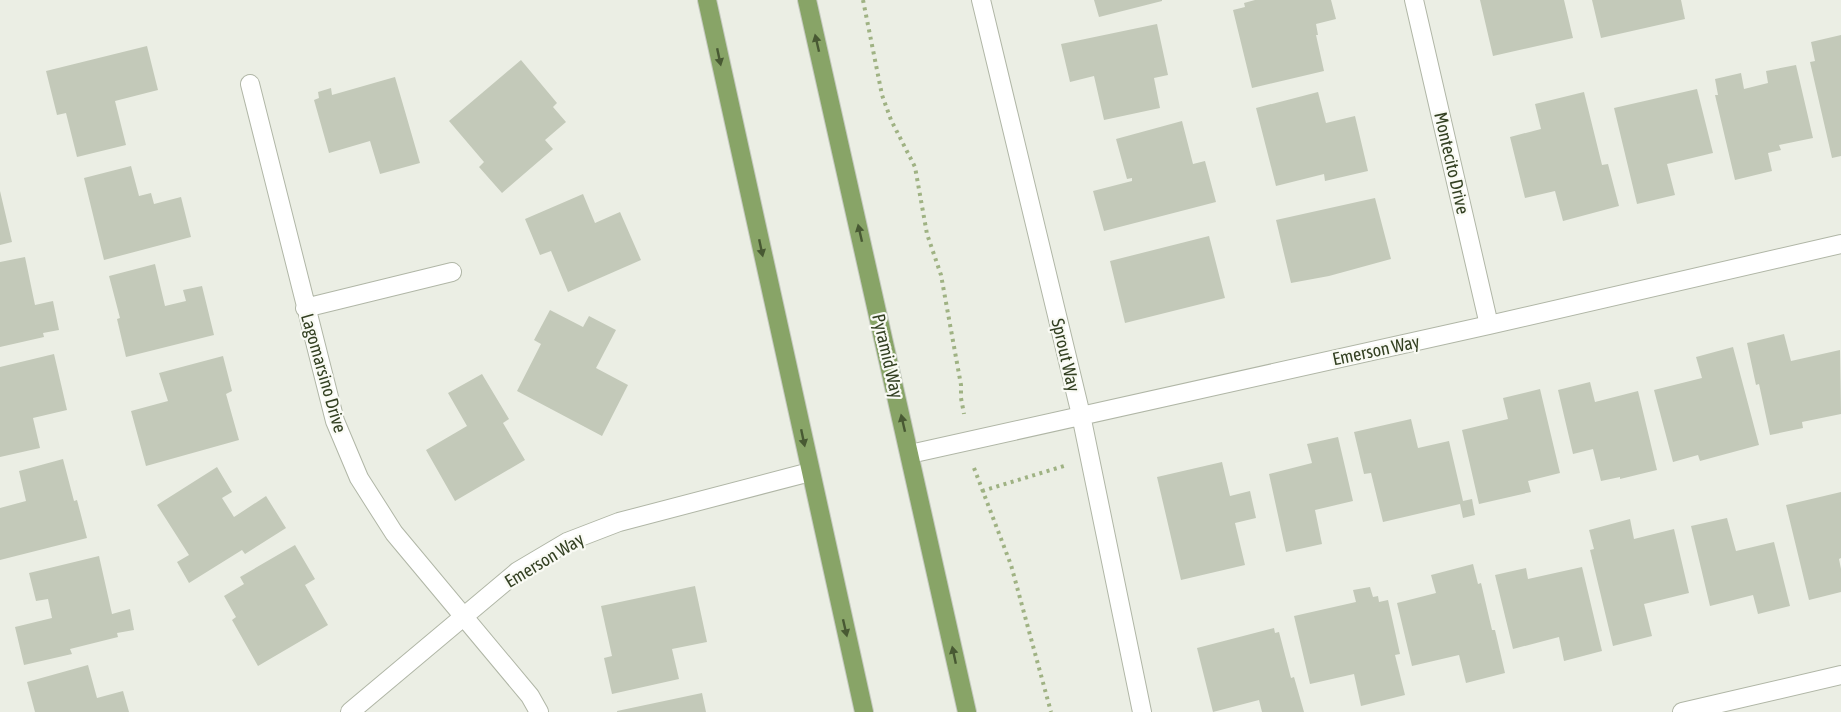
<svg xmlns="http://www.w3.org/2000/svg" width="1841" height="712" viewBox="0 0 1841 712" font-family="'Asap Condensed',sans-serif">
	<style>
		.building { fill: #c3c9b9 }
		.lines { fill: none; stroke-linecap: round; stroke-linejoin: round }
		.minor-casing { stroke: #b0b6a6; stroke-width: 20 }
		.primary-casing { stroke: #c6cac1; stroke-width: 20 }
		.path { stroke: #9fb283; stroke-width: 4; stroke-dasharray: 3 4.5; stroke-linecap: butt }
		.minor { stroke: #fff; stroke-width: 18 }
		.primary { stroke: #88a467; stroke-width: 18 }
		.oneway { fill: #485933 }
		.labels { text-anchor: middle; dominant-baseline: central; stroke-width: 4.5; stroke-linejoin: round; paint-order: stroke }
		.street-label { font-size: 18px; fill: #334022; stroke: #f9faf4 }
	</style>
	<rect width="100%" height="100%" fill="#ebeee4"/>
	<path class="building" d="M1094,0h68v1l-63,16z
		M1255,0h76l5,19 -20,5 2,11h-2l8,36 -72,17 -19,-78 12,-3 -1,-4z
		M1480,0h84l9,38 -80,18z
		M1592,0h89l4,19 -84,19z
		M1157,24l11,51 -14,3 6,30 -56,12 -10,-44 -24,6 -9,-38z
		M1841,35v121l-9,2 -22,-96 5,-1 -4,-19z
		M147,46l11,44 -43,11 11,44 -49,12 -11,-44 -9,2 -11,-44z
		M521,60l36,43 -4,4 13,15 -21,18 8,9 -51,44 -23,-26 5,-5 -35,-41z
		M1796,65l17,73 -34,7 2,5 -13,3 4,18 -37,9 -20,-85h3l-3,-16 26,-6 3,16 24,-6 -2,-12z
		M395,77l25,86 -40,11 -10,-33 -41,12 -15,-53 5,-2 -1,-6 13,-4 1,7z
		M1697,89l16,64 -46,11 8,31 -38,9 -23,-96z
		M1318,92l8,31 29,-7 13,55 -43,10 -1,-7 -48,12 -20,-78z
		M1584,92l18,73 6,-1 11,42 -56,15 -8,-30 -30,7 -15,-61 31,-8 -6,-25z
		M1182,121l11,43 12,-3 11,41 -112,29 -11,-40 39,-10v-3l-5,1 -11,-40z
		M131,166l8,30 12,-3 3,11 27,-7 10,40 -87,23 -20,-82z
		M0,191l12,51 -12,3z
		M583,194l12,29 25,-11 21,48 -73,32 -17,-41 -11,4 -15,-36z
		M1375,198l16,61 -62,17 -38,7 -15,-63z
		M1209,236l16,62 -100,25 -15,-62z
		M25,257l10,48 18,-4 6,29 -16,3 1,4 -44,10v-85z
		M155,264l10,42 21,-5 -3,-11 19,-4 12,49 -88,22 -9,-38 3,-1 -11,-42z
		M550,310l33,17 6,-11 27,14 -20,38 32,17 -26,51 -85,-45 24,-47 -7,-4z
		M1784,334l7,27 49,-11 1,64 -39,8 1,6 -33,7 -11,-51 -3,1 -9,-42z
		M1733,347l26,98 -59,16 -2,-6 -25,7 -19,-72 48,-12 -6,-21z
		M54,354l13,56 -34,8 7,30 -40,9v-90z
		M223,356l9,35 -6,3 13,46 -93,26 -15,-55 37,-10 -9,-28z
		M482,374l27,45 -6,4 22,37 -70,41 -29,-51 41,-24 -19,-33z
		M1590,382l5,20 43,-11 19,79 -37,9v-2l-19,4 -8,-32 -20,5 -15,-64z
		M1540,389l20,84 -32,8 3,11 -52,12 -17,-74 46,-11 -5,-21z
		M1411,419l7,29 31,-7 14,60 9,-2 3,16 -12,3 -3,-14 -77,18 -12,-49 -7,1 -10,-42z
		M1338,437l15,64 -38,9 7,34 -36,8 -17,-78 43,-11 -5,-19z
		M63,459l11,42 3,-1 10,38 -87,22v-52l26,-7 -7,-30z
		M1222,462l8,34 20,-5 6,27 -21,5 10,42 -64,15 -24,-103z
		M217,467l15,25 -10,6 12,19 32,-21 20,32 -41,26 -3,-4 -53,33 -12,-21 12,-7 -32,-50z
		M1841,492v66l-2,1 2,10v23l-32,8 -23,-95z
		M1727,518l9,33 38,-9 16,64 -32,8 -5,-19 -43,11 -19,-80z
		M1630,519l4,20 40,-10 15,64 -45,11 8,32 -39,10 -23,-96 4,-1 -5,-19z
		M295,545l20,34 -10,6 23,40 -70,41 -26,-46 4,-3 -12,-21 20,-12 -4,-7z
		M99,556l13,58 18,-5 4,21 -17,3 1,4 -48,12 2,5 -48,11 -9,-38 37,-9 -4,-19 -12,2 -7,-28z
		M1473,564l5,20 3,-1 11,47h3l10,43 -39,10 -7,-28 -47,11 -15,-63 39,-10 -5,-18z
		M1582,567l20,84 -38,10 -5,-24 -46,12 -18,-74 31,-7 2,11z
		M695,586l12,56 -35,7 7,30 -67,15 -8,-36 8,-2 -11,-50z
		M1370,587l3,10 5,-1 1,6 9,-2 12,54 -5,1 10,40 -44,11 -7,-32 -44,10 -16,-68 62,-14 -3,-12z
		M1274,628l1,5 4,-1 12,46 3,-1 10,35h-42l-3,-12 -46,12 -16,-64z
		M88,665l9,33 26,-7 6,21h-94l-8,-30z
		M702,693l4,19h-89v-1z"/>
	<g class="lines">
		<defs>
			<path id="minor" d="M981,0l100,415 61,297
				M1414,0l75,325
				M250,84l85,337 24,57 35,55 136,163 9,16
				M305,308l147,-36
				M910,454l579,-129 352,-81
				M350,712l168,-141 49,-29 52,-20 191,-50
				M1682,712l159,-37"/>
			<path id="primary" d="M707,0l157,712
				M807,0l160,712"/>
		</defs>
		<use href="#minor" class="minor-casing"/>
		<use href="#primary" class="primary-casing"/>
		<path class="path" d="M863,0l19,95 9,25 24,47 12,67 14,41 20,110v13l3,16
			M974,468l37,97 40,147
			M982,491l82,-25"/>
		<use href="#minor" class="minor"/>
		<use href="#primary" class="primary"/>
	</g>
	<defs><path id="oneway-solid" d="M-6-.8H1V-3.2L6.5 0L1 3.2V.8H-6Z" transform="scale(1.5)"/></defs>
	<g class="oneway">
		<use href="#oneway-solid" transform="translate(817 43) rotate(-103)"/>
		<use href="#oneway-solid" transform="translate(719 57) rotate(78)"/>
		<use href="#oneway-solid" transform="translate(860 233) rotate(-103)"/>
		<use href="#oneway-solid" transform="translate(761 248) rotate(78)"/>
		<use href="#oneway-solid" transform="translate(903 423) rotate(-103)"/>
		<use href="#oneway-solid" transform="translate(803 438) rotate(78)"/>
		<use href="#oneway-solid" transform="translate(845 628) rotate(77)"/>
		<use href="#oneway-solid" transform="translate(954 655) rotate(-102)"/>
	</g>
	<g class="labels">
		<g class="street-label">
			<text transform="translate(1452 163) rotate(77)">Montecito Drive</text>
			<text transform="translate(1376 350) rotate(-12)">Emerson Way</text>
			<text transform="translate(1066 355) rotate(77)">Sprout Way</text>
			<text transform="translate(888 356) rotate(77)">Pyramid Way</text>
			<text transform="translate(324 373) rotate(74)">Lagomarsino Drive</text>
			<text transform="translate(544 560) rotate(-31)">Emerson Way</text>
		</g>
	</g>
</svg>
